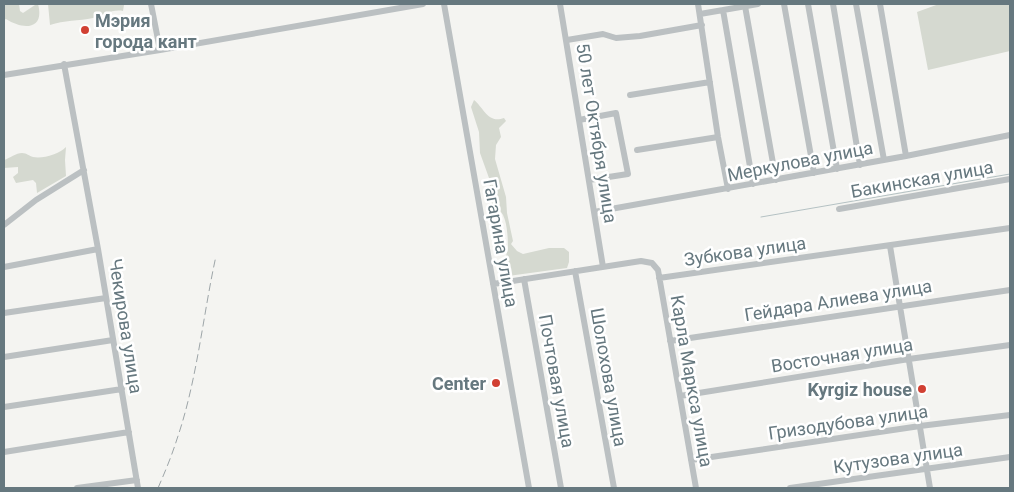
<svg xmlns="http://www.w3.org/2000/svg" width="1014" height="492" viewBox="0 0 1014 492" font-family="Roboto,sans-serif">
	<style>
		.green { fill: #d5d9d0 }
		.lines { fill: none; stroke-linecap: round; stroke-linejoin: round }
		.stream { stroke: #b4c1c3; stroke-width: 1 }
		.minor { stroke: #bbc0c2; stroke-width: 6 }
		.rail { stroke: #9da5a8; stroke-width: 1; stroke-dasharray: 8 4; stroke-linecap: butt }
		.poi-dot { fill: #d14033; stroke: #fff; stroke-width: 2 }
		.labels { text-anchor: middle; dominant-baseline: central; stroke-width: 5; stroke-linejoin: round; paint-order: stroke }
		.poi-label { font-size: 18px; font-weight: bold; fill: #66787f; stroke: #fff; text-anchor: end }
		.street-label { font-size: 18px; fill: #66787f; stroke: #fff }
	</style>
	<rect width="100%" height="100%" fill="#f4f4f1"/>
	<path class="green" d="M4,4h15l1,7 3,2 12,-8 3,-1c7,26 -15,26 -32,15l-2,1z
		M48,4h74l2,1 -1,6c-11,-2 -19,4 -30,7 -14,3 -29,2 -43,7z
		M939,4h71v47l-82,19 -11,-58z
		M474,100c10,8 14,24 30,18l2,3 -7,7 2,9 -5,8 -1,14 11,38 1,16 6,28 -2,3 6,7 6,3 26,-6h15l5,4v10l-2,6 -59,8 -6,-3c1,-9 5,-18 6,-26 0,-10 -1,-28 -7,-35 -2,-3 -6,-5 -9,-8l-3,-26 -9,-25 -1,-21 -8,-25z
		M66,147l-1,13 1,16 -29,17 -1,-10 -3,-3 -17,3 -3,-6 5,-4v-6l-14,1v-8c6,-2 12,-7 18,-7 5,0 7,3 11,4 10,2 26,-3 33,-10z"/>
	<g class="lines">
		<path class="stream" d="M761,217l249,-43"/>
		<path class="minor" d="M151,4l9,46
			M444,4l85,484
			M560,4l43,263
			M698,4l20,133 10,52
			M784,4l30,169
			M808,4l29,165
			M833,4l27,161
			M856,4l28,156
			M880,4l26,152
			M745,6l31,174
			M723,10l30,174
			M700,14l58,-10
			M567,40l36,-6 13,4 24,-2 62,-11
			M64,64l34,185 40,239
			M4,75l156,-25 263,-46
			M630,95l80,-13
			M579,120l37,-7 12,61 -39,6
			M637,150l81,-13
			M839,209l171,-30
			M594,212l312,-56 104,-21
			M4,225l32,-25 48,-30
			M890,246l40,242
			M4,267l94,-18
			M575,271l39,217
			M659,278l351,-50
			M524,279l37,209
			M493,284l148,-23 11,2 6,7 38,218
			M4,313l102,-15
			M670,341l340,-51
			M4,357l109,-17
			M680,396l229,-37 101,-14
			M4,407l118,-18
			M4,452l125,-20
			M691,460l229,-34 90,-11
			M77,488l60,-8
			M790,488l220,-31"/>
		<path class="rail" d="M158,488c7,-16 14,-33 19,-49 20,-58 26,-124 39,-183"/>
	</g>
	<g class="poi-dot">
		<circle cx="85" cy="30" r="5"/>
		<circle cx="496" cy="383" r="5"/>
		<circle cx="922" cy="389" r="5"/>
	</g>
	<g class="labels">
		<g class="poi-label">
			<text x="95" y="20" text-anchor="start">Мэрия<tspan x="95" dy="21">города кант</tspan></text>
			<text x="486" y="383">Center</text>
			<text x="912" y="389">Kyrgiz house</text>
		</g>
		<g class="street-label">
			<text transform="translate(597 133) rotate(81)">50 лет Октября улица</text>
			<text transform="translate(800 161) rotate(-11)">Меркулова улица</text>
			<text transform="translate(922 179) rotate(-10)">Бакинская улица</text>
			<text transform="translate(501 243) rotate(80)">Гагарина улица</text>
			<text transform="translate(745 251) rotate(-8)">Зубкова улица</text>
			<text transform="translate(838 300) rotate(-9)">Гейдара Алиева улица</text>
			<text transform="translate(126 326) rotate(81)">Чекирова улица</text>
			<text transform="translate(842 355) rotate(-9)">Восточная улица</text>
			<text transform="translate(609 377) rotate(80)">Шолохова улица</text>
			<text transform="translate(557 381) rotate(80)">Почтовая улица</text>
			<text transform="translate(692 381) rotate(80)">Карла Маркса улица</text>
			<text transform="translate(848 422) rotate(-8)">Гризодубова улица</text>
			<text transform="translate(898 458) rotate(-8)">Кутузова улица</text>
		</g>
	</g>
	<rect width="1014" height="492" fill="none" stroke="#66787f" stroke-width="10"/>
</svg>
